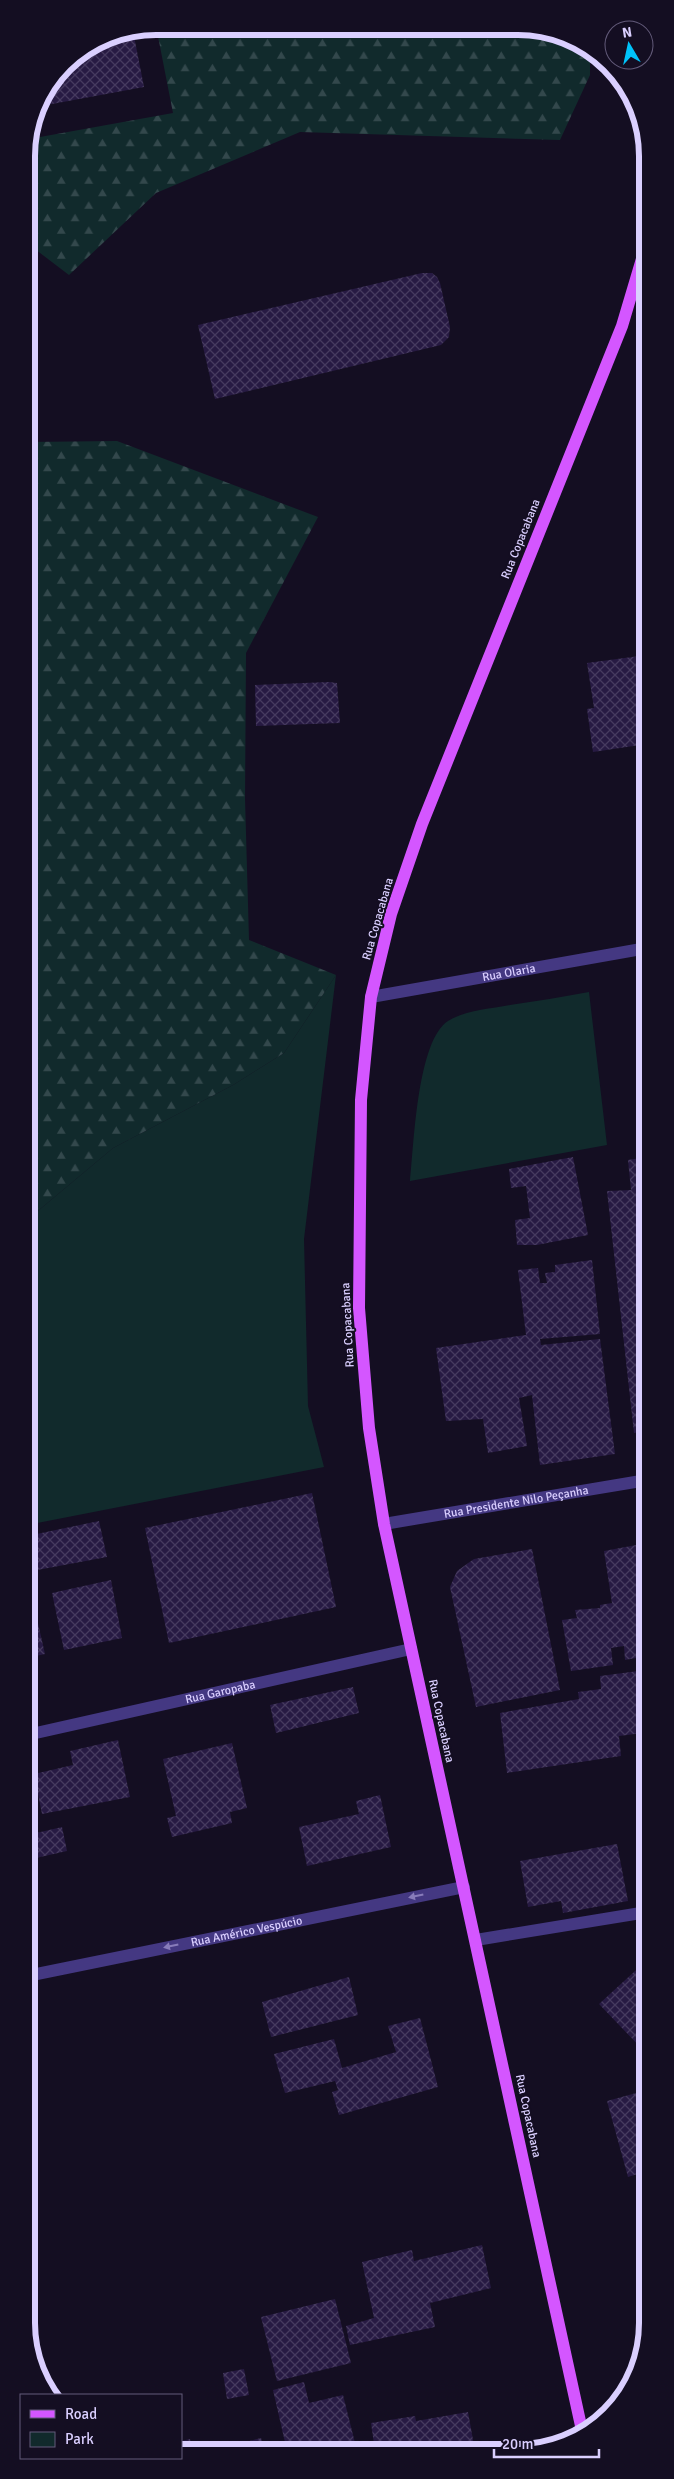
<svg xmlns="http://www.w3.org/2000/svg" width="674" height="2479" viewBox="0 0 674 2479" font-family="Signika,sans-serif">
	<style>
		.green { fill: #112a2c }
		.forest { fill: url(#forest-firs) }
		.building { fill: url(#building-cross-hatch) }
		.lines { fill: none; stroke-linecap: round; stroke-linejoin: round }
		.minor { stroke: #443882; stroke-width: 12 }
		.major { stroke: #d456ff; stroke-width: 12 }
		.oneway { fill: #887cba }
		.labels { text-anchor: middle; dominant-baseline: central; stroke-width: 4; stroke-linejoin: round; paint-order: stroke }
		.street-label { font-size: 12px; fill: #dacfff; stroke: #140e22 }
		.rim { fill: none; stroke: #dacfff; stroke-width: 6 }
	</style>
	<defs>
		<pattern id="forest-firs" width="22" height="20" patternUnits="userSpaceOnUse" patternTransform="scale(1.25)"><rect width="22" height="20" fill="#112a2c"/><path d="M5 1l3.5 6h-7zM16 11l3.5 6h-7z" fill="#33484c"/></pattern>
		<pattern id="building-cross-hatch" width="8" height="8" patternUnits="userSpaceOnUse" patternTransform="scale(1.25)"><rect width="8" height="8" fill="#271a43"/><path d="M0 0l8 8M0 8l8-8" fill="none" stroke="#463a5f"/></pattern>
	</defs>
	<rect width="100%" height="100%" fill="#140e22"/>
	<path class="green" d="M336,975l-32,264 4,167 16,61 -297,58v-305l86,-72 120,-63 51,-32z
		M589,992l18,153 -197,36c4,-36 7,-140 38,-160 18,-11 41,-12 62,-16 26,-4 53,-8 79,-13z"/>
	<path class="forest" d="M156,26l388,3 46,25v21l-30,65 -260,-8 -144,61 -87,82 -42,-32v-95l2,-9 144,-26z
		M117,441l201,76 -72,136 -1,146 4,141 87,35 -52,78 -51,32 -120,63 -86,72v-778z"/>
	<path class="building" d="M133,31l11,56 -108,20 28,-43 42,-28z
		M422,273h10l5,4 3,6 10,44 -1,10 -8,8 -226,54 -17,-74z
		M647,655v89l-54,8 -6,-43 7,-1 -7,-45z
		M329,682l8,1 3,40 -84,3 -1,-41z
		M573,1157l15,78 -51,10h-20l-2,-25 15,-2 -4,-32 -15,2 -2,-19z
		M647,1157v274l-13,2 -27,-242 24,-1 -3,-30z
		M592,1260l8,74 -60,5 1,6 59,-6 15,115 -75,11 -8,-70 -13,3 8,48 -39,7 -5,-34 -37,2 -10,-73 90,-13 -8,-65 20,-2 2,15h7l-2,-10 10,-1v-7z
		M312,1493l24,114 -167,36 -24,-115z
		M99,1521l8,36 -75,14 -5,-21v-14z
		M647,1543v113l-22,4 -1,-14 -13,2 2,17 -42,6 -9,-51 15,-2 -2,-8 25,-2v-3l12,-2 -8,-52z
		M532,1549l28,141 -84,17 -26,-120 7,-16 17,-12z
		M111,1580l11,58 -58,12 -12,-57z
		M29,1584l16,70 -18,4v-73z
		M646,1670l1,37 -9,2 5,24 -24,3 2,20 -114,17 -7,-60 79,-14 -1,-7 23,-3 -1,-13z
		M353,1687l6,26 -83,20 -6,-28z
		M118,1740l12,57 -88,17 -8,-40 39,-9 -3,-14z
		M232,1743l15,65 -17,4 2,11 -60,14 -5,-19 9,-2 -13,-57z
		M380,1795l11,52 -84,19 -8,-39 60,-13 -3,-13z
		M28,1818l4,16 30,-7 5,24 -40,9z
		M617,1844l11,57 -65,12 -2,-12 -33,6 -8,-46z
		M647,1960v86l-4,4 -44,-46z
		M349,1977l9,38 -87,22 -9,-35z
		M420,2018l18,69 -99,28 -7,-23 6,-2 -3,-9 -50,12 -11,-39 60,-15 8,29 54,-16 -8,-26z
		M647,2090v81l-19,6 -21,-76z
		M27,2109l7,22 -7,2z
		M482,2245l9,43 -61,15 5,24 -85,18 -4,-19 28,-8 -12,-56 50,-12 2,11z
		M647,2251v50l-11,-48z
		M335,2299l16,64 -74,18 -16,-64z
		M244,2369l5,26 -22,4 -4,-26z
		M304,2382l5,21 34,-8 14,56h-70l-14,-61z
		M468,2412l7,39h-100l-4,-28 44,-7 1,5z
		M261,2438l4,13 -49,-1z
		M190,2439l2,11h-11v-9z"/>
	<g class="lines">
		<g class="minor">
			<path id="s1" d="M371,997l276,-49"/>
			<path id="s2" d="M384,1524l263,-44"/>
			<path id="s3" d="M27,1735l384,-86"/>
			<path d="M476,1940l171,-28"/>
			<path id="s4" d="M27,1976l437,-89"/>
		</g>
		<path class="major" d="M583,2435l-199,-911 -15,-96 -10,-120 2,-208 10,-103 20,-83 31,-90 200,-498 25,-84"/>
	</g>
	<defs><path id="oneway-solid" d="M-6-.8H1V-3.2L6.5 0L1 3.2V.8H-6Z" transform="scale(1.25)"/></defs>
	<g class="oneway">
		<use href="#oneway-solid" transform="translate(416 1896) rotate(168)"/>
		<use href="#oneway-solid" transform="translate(171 1946) rotate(168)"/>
	</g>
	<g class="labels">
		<g class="street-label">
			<text transform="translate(521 539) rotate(-68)">Rua Copacabana</text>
			<text transform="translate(378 919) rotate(-74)">Rua Copacabana</text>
			<text stroke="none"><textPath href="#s1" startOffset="140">Rua Olaria</textPath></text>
			<text transform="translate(348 1325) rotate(-93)">Rua Copacabana</text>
			<text stroke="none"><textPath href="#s2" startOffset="134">Rua Presidente Nilo Peçanha</textPath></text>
			<text stroke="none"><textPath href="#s3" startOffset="198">Rua Garopaba</textPath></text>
			<text transform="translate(441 1721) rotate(78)">Rua Copacabana</text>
			<text stroke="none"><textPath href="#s4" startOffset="224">Rua Américo Vespúcio</textPath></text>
			<text transform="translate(528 2116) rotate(78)">Rua Copacabana</text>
		</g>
	</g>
	<path d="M0 0H674V2479H0ZM156 35H518A121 121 0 0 1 639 156V2323A121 121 0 0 1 518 2444H156A121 121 0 0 1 35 2323V156A121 121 0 0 1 156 35Z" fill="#140e22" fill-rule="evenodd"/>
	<path class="rim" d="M156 35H518A121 121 0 0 1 639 156V2323A121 121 0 0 1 518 2444H156A121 121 0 0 1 35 2323V156A121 121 0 0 1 156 35Z"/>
	<rect x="20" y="2394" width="162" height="65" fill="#140e22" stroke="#635b7a"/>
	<rect x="30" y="2410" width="25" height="8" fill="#d456ff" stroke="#635b7a"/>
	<text x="65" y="2419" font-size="15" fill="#dacfff">Road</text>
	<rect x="30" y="2432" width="25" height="15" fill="#112a2c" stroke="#635b7a"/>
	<text x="65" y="2444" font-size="15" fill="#dacfff">Park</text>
	<g transform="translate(629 45) rotate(351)"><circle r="24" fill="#140e22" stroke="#635b7a"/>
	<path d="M0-4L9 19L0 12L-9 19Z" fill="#00c3fa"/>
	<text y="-8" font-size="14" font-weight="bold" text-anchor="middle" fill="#dacfff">N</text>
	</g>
	<path d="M494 2449v8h105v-8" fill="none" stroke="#dacfff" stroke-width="2.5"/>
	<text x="502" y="2449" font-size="15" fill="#dacfff" stroke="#140e22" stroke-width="4" paint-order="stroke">20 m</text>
</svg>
